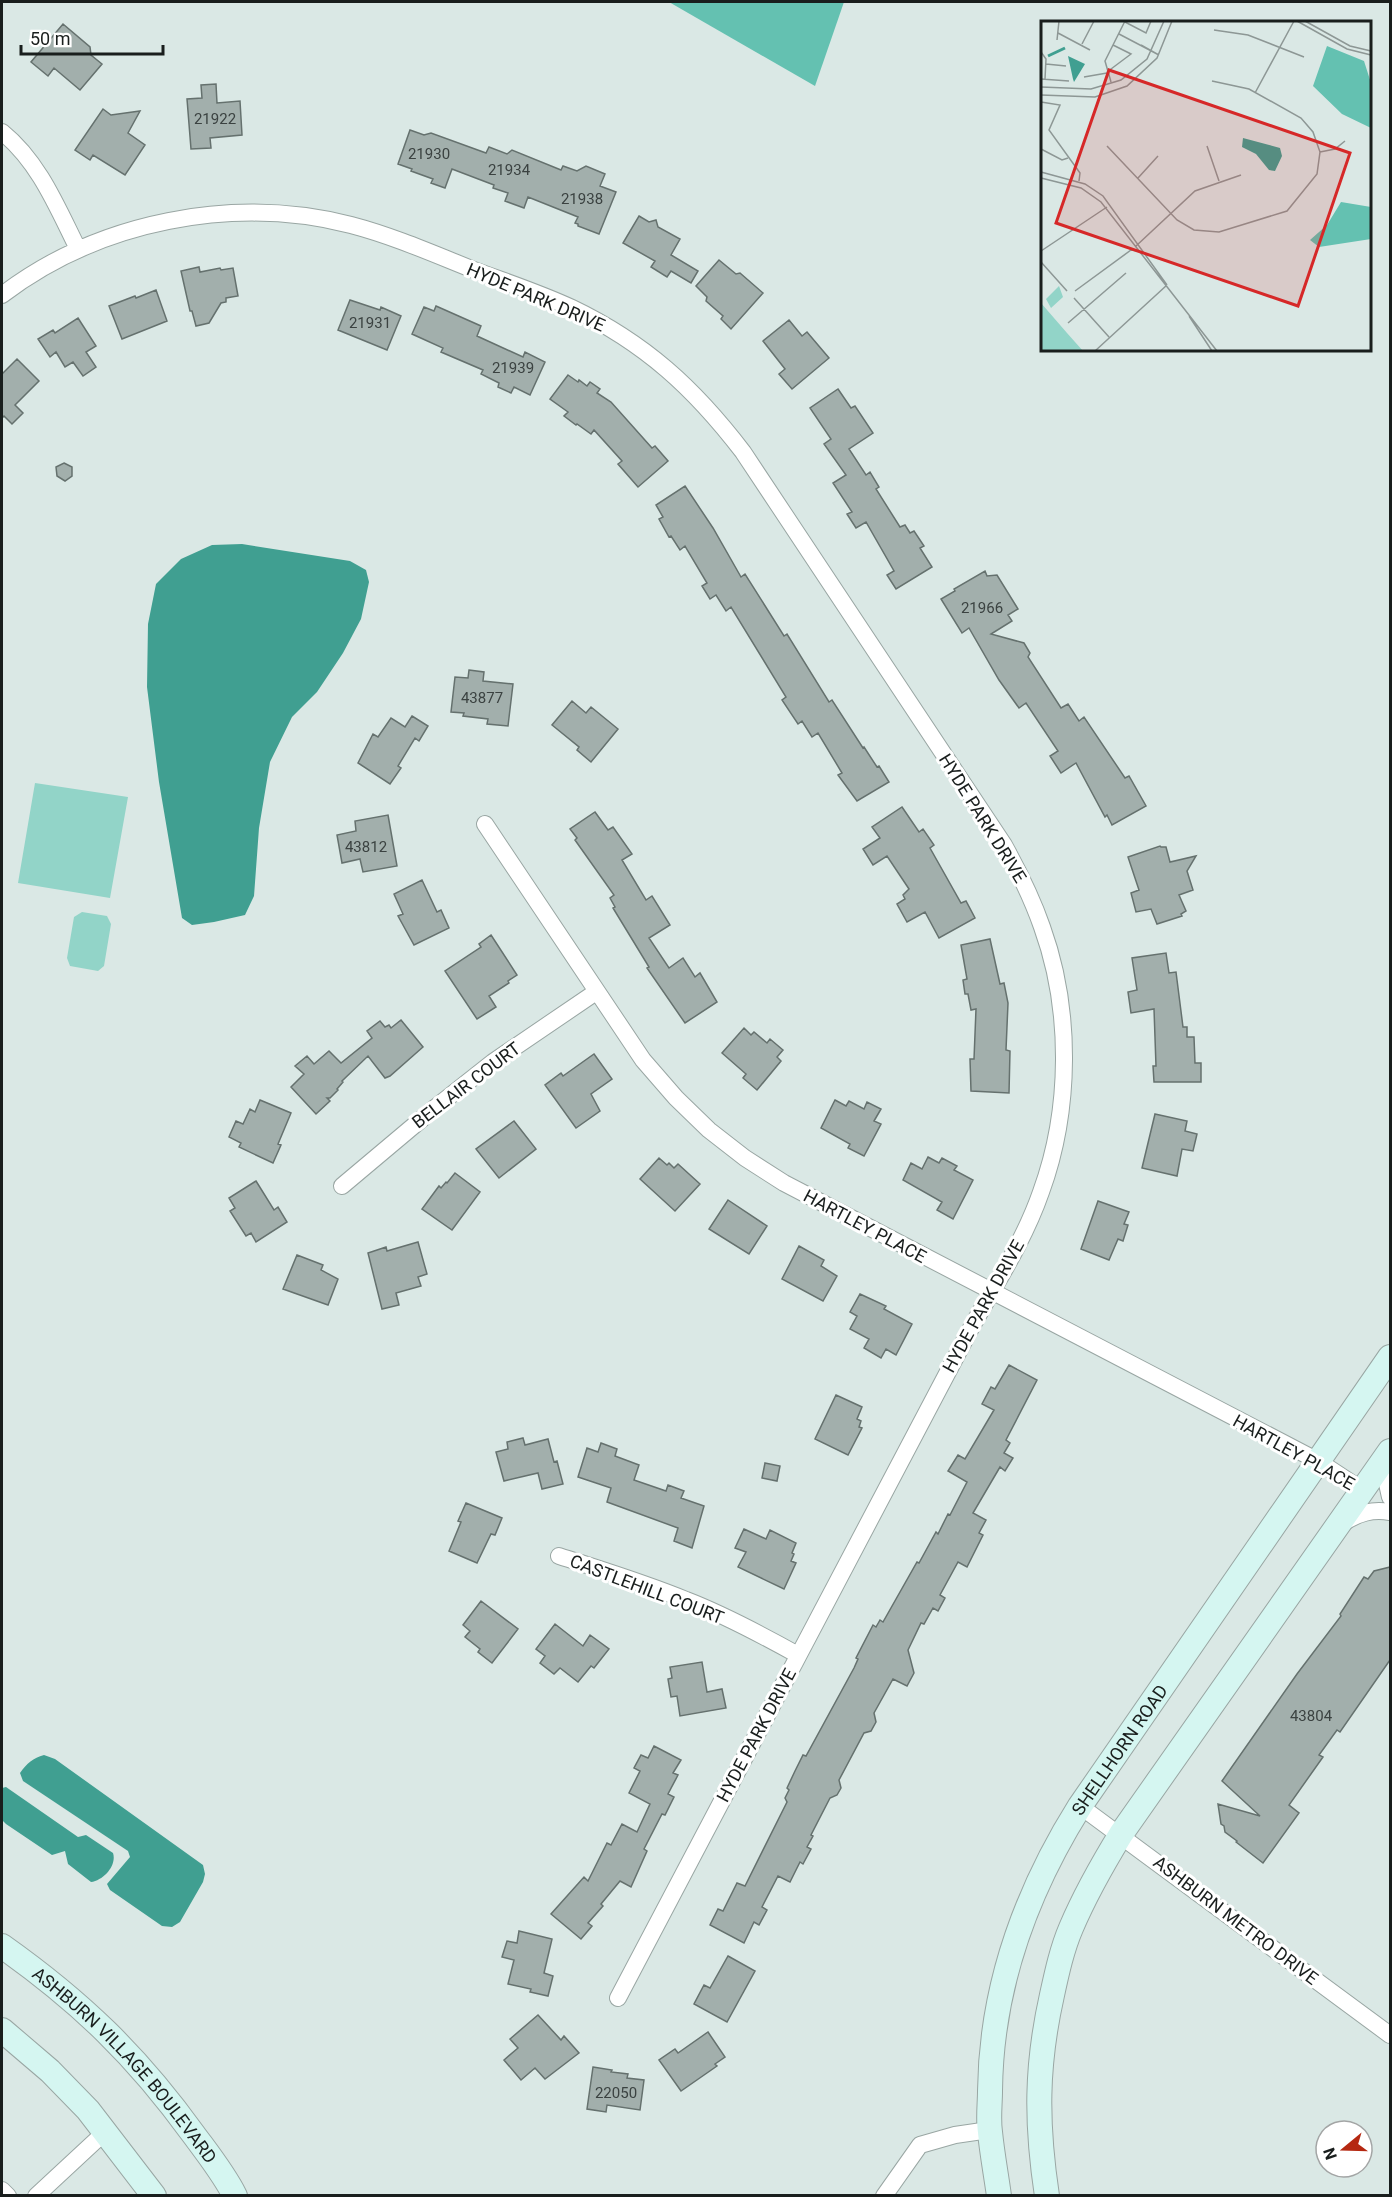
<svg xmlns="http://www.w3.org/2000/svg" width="1392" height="2197" viewBox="0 0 1392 2197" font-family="Roboto,sans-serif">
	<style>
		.green { fill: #92d4c8 }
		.forest { fill: #64c1b1 }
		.water { fill: #409f91 }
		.building { fill: #a2afac; stroke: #65716e; stroke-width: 1.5 }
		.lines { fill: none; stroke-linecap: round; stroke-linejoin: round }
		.street-casing { stroke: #99a6a3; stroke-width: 18 }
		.secondary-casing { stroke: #99a6a3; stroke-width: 26 }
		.street { stroke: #fff; stroke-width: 16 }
		.secondary { stroke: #d5f6f1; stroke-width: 24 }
		.labels { text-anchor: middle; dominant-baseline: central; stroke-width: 6; stroke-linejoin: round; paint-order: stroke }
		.number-label { font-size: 15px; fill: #3b4241 }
		.street-label { font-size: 18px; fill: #191e1d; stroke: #fff }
		.inset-river { fill: none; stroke: #409f91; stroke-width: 3 }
		.inset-road { fill: none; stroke: #8d9795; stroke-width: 1.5 }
		.view { fill: #d62828; fill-opacity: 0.15; stroke: #d62828; stroke-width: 3 }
		.inset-edge { fill: none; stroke: #191e1d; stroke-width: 3 }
	</style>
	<rect width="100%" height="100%" fill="#dae8e5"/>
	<path class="green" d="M35,783l93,14 -18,101 -92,-15z
		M82,912l25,4 4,8 -7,42 -6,5 -28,-5 -3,-8 7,-41z"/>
	<path class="forest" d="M669,2h175l-29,84z"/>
	<path class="water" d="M242,544l108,17 16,9 3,12 -8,37 -18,34 -26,39 -25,25 -22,45 -11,66 -5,68 -9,19 -31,7 -22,3 -10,-7 -23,-136 -12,-95 1,-63 8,-40 25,-25 31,-14z
		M44,1755l11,4 148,106 2,9 -2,8 -23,40 -8,5 -10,-1 -52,-36 -3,-6 23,-27 -2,-6 -105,-70 -3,-8c7,-10 13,-15 24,-18z
		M6,1787l72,50 8,-2 27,18c4,12 -9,27 -22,29l-23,-18 -3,-13 -13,4 -46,-31 -4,-4v-32z"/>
	<path class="building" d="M63,24l27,23 1,8 11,9 -22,26 -26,-22 -6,8 -17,-14z
		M216,84l1,19 23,-2 2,34 -32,3 1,10 -20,1 -4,-50 15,-1 -1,-13z
		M103,109l8,6 29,-4 -12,22 17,12 -20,30 -32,-20 -3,5 -15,-10z
		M410,130l14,5 7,-2 55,20 3,-6 18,7 5,-4 49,20 2,-4 14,5 9,-5 19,8 -5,12 16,6 -17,42 -21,-8v-2l-3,-1 3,-6 -50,-20 -4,11 -19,-7 3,-8 -15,-5 1,-3 -42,-16 -7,19 -14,-5 2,-4 -22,-8 1,-2 -14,-5z
		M639,216l10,6 7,-2 2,7 22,12 -9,16 27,16 -7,12 -20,-12 -4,6 -16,-10 4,-6 -32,-18z
		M719,260l17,14 4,-1 23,20 -32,36 -10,-10 2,-3 -17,-15 1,-4 -11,-11z
		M199,267l1,5 20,-4 1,2 12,-2 5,28 -12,2v4l-5,1 -12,20 -13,3 -4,-15h-2l-9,-40z
		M156,290l11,31 -45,18 -13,-33 26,-10 1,2z
		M350,300l30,10 1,-3 20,9 -14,34 -49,-20z
		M436,306l45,20 -4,10 46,21 2,-5 20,10 -15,33 -16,-8 -3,6 -13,-6 1,-4 -18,-9 2,-4 -42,-18 2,-4 -31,-14 12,-27 10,4z
		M78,318l18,28 -10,6 10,15 -13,9 -10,-14 -8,5 -9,-15 -6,5 -12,-18 15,-9 2,3z
		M789,320l13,16 5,-4 22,26 -37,31 -13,-15 6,-5 -22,-28z
		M17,359l22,22 -24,24 8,8 -11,11 -8,-8 -2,2v-44z
		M568,375l10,7 1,-2 8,6 3,-4 10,7 -3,4 14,9 41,46 3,-2 13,15 -30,26 -20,-23 4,-3 -28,-31 -3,4 -14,-10 -1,1 -12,-9 4,-4 -18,-13z
		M838,389l13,19 4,-2 18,27 -24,16 17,26 4,-3 9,15 -3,2 24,38 5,-2 5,8 4,-2 10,15 -4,2 12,19 -36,22 -9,-14 7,-4 -28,-49 -10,6 -9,-14 5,-2 -19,-29 13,-8 -22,-31 7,-5 -21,-31z
		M64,463l8,4v9l-7,5 -8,-5 -1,-9z
		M685,486l28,42 28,49 4,-3 39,62 3,-2 42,68 3,-2 31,48 1,-1 13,20 2,-1 10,16 -32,19 -19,-26 4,-2 -24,-40 -6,4 -10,-16 -4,3 -16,-24 4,-3 -55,-90 -5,4 -10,-16 -6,4 -8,-13 5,-3 -22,-37 -5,4 -9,-14 -2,1 -10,-18 4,-2 -7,-12z
		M985,571l2,5 10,-1 21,34 -10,6 4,6 -21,13 33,9 6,10 -2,4 33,51 7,-4 11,17 5,-4 41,61 4,-2 17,30 -34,19 -5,-10 -2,2 -29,-54 -15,10 -11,-17 8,-5 -32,-48 -7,5 -20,-28 -30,-52 -7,5 -21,-34 14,-8 -1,-2z
		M469,670l15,2 -1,9 30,3 -5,42 -21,-2 1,-5 -25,-3 1,-3 -13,-1 4,-35 13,1z
		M572,701l14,12 5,-6 27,22 -27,33 -14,-12 2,-3 -27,-22z
		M412,716l16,10 -9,15 -4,-3 -17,28 3,2 -11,16 -32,-21 15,-29 5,3 13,-19 14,9z
		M902,807l17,25 4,-3 11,16 -4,3 31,55 5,-2 9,17 -36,20 -14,-26 -18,10 -10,-18 8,-5 -2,-4 6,-6 -22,-33 -14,9 -10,-16 17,-11 -8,-11z
		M595,812l13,18 5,-3 19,27 -10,6 24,40 6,-4 18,29 -21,13 20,30 14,-10 12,19 5,-4 17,29 -32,21 -38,-55 2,-1 -36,-59 2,-1 -5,-9 4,-3 -39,-55 2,-2 -7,-9z
		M388,815l9,51 -34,6 -3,-13 -18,4 -5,-28 19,-4 -1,-10z
		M1160,846l1,1h5l4,15 26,-6 -9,15 6,19 -14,5 7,16 -5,3 1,2 -25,8 -6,-15 -15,3 -5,-19 8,-3 -11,-33z
		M422,880l15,32 4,-2 8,18 -35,17 -16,-29 5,-2 -9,-20z
		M491,935l26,40 -9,6 1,2 -20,13 7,11 -19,12 -32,-48 36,-24 -2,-3z
		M990,939l10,45 4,-1 4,20 -2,47 4,1 -1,42 -38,-2 -1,-32h4l2,-50 -5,1 -3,-16h-3l-2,-14 4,-1 -6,-34z
		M1166,953l3,20 7,-1 7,55h4v10h7l1,26h6v19h-47l-1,-16h3l-2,-57 -23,4 -3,-21 9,-2 -5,-32z
		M401,1020l22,27 -33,29 -5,2 -17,-22 -26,25 1,1 -6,7 1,1 -8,8h-3l3,3 -14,13 -25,-27 13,-13 -9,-8 12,-10 7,8 15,-13 12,12 31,-25 -5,-7 13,-10 5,6 4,-2 2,3z
		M744,1028l7,7 3,-3 13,11 3,-4 13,11 -6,7 4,4 -24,29 -14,-12 3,-4 -24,-21z
		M594,1054l18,25 -21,15 9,17 -24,17 -31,-43 16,-12 2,3z
		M260,1100l31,13 -13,31 3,1 -8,18 -34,-16 2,-4 -12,-6 7,-16 7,3 7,-15 5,3z
		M835,1100l11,6 3,-5 15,8 3,-7 14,7 -7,12 7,3 -17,32 -16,-8 2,-4 -29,-16z
		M1155,1114l32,7 -2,10 12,3 -4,17 -11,-2 -5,27 -35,-8z
		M514,1121l22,28 -37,29 -23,-29z
		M928,1157l11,6 3,-5 15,8 -3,4 19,10 -20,39 -16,-9 5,-8 -39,-22 8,-17 11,6z
		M659,1158l8,7 2,-2 5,5 4,-4 22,20 -25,27 -35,-32z
		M455,1173l25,19 -28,38 -30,-21 17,-23 2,2 5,-6 1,1z
		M256,1181l18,29 4,-3 9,15 -31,20 -5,-9 -5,3 -16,-25 5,-3 -6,-10z
		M728,1200l39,26 -18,28 -40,-25z
		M1098,1201l31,11 -5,12 4,1 -5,16 -5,-2 -9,21 -28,-11z
		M418,1242l9,32 -9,3 3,9 -25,7 3,12 -17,4 -14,-56 18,-6 1,4z
		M799,1246l25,14 -3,6 16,10 -14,25 -41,-22z
		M297,1255l26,10 -2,5 17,9 -10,26 -45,-16z
		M860,1294l26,12 -2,3 28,15 -16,31 -10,-6 -5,9 -17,-10 5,-9 -19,-10 7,-13 -7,-4z
		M1009,1365l28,15 -31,60 4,3 -6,10 9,5 -8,13 -5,-4 -27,46 13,7 -7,13 4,2 -16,32 -9,-5 -18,33 5,3 -7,13 -5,-3 -9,16 -3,-1 -13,27 6,23 -7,13 -14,-7 -19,34 2,9 -5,9 -7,2 -25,47 2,8 -4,7 -7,3 -19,37 2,1 -6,11 4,2 -8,15 -3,-2 -10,20 -12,-6 -16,31 5,3 -8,15 -5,-3 -10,21 -34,-18 8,-16 5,2 14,-28 8,3 42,-84 -2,-4 4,-8 -2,-2 8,-17 8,-16 3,1 48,-88 4,-9 -2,-1 17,-33 3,2 4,-7 3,2 34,-60 2,1 17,-31 2,2 10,-20 2,1 17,-33 -19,-11 10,-16 7,4 29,-49 -12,-6 9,-17 4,2z
		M836,1395l26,12 -5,12 4,2 -2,6 3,1 -14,27 -33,-16z
		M523,1438l2,7 23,-6 6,23 3,-1 6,23 -21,5 -4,-16 -34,8 -8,-29 12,-3 -1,-7z
		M601,1443l16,6 -2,7 24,9 -5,15 32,11 2,-6 16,6 -3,7 23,8 -12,42 -18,-7 4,-13 -71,-26 4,-14 -33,-11 9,-29 11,4z
		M765,1463l15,3 -3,15 -15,-3z
		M466,1503l36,15 -7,17 -4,-1 -14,29 -28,-12 12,-29 -3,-1z
		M744,1529l22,10 4,-9 26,13 -4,10 2,1 -3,7 5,2 -12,26 -46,-22 8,-15 -11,-4z
		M1390,1567v93l-50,72 -3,-2 -18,25 4,2 -34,48 10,8 -36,50 -27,-21 1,-1 -12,-9 -1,-6 -3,-2 -3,-20 42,12 -38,-35 75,-107 44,-58 -1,-2 24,-37 4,2 6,-8z
		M481,1601l37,28 -26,34 -14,-11 2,-3 -15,-12 5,-6 -7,-6z
		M555,1624l28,22 7,-11 19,14 -15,19 -3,-2 -13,16 -18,-14 -6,6 -14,-11 5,-7 -9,-7z
		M702,1662l5,30 15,-3 4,19 -46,8 -3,-20 -6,1 -3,-18 4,-1 -2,-11z
		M654,1746l27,14 -8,13 5,2 -10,19 6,3 -9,18 -3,-1 -18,35 3,2 -16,36 -11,-6 -19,23 2,2 -15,17 4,3 -11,13 -30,-25 33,-37 4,4 19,-38 4,2 11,-21 15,8 13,-28 -21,-11 11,-22 -6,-3 7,-13 7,3z
		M519,1931l33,8 -8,34 9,3 -5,20 -18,-4 1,-3 -23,-5 6,-24 -12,-3 5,-16 10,2z
		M728,1956l27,15 -28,51 -33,-18 10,-19 6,3z
		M538,2015l23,25 3,-4 15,17 -34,26 -10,-11 -14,12 -17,-20 14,-12 -8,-9z
		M708,2032l17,25 -10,7 2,2 -36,25 -22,-31 16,-11 3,4z
		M593,2067l19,3 -1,2 17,2 -1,4 17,2 -4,30 -33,-5 -1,7 -19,-3z"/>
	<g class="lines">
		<defs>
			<path id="street" d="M2,132c37,30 55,75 76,117
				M2,295c97,-74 231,-100 349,-70 42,11 83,29 123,45 32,12 66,23 98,38 73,35 122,80 171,144l261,393c15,27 28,53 38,82 30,83 29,183 -1,265 -17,49 -46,93 -71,138l-352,668
				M485,824l158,236 33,38 33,32 36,28 39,25 534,278 44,29
				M342,1186l94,-79 57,-45 103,-70
				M1387,1457l-3,13 6,27
				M1343,1523c16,-10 29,-14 47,-11
				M559,1556c43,14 86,27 127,44 39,15 76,35 112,55
				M1080,1806l310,229
				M2,2190l6,6
				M36,2196l69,-64
				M884,2196l36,-51 35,-10 34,-5"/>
			<g id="secondary">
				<path id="s1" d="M2,1946c79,56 135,110 192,189 14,19 30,39 41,61"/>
				<path d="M2,2030l48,41 38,39 66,86"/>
				<path id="s2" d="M999,2196c-3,-22 -7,-43 -9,-64 -2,-14 0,-28 0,-41 1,-103 36,-199 90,-285l310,-449"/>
				<path d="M1047,2196c-11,-73 -11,-130 5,-201 5,-23 10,-46 19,-67 14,-33 31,-63 50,-94l269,-383"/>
			</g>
		</defs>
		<use href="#street" class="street-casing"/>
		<use href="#secondary" class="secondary-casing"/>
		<use href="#street" class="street"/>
		<use href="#secondary" class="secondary"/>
	</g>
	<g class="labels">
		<g class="number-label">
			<text x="215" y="119">21922</text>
			<text x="429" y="154">21930</text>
			<text x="509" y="170">21934</text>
			<text x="582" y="199">21938</text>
			<text x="370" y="323">21931</text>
			<text x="513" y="368">21939</text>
			<text x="982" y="608">21966</text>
			<text x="482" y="698">43877</text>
			<text x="366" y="847">43812</text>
			<text x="1311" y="1716">43804</text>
			<text x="616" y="2093">22050</text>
		</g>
		<g class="street-label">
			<text transform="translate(536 297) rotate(23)">HYDE PARK DRIVE</text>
			<text transform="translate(983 818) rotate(58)">HYDE PARK DRIVE</text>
			<text transform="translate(466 1085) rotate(-37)">BELLAIR COURT</text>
			<text transform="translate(865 1226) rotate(28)">HARTLEY PLACE</text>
			<text transform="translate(983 1306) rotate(-61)">HYDE PARK DRIVE</text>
			<text transform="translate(1294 1452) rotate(29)">HARTLEY PLACE</text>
			<text transform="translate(647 1589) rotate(21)">CASTLEHILL COURT</text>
			<text transform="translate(756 1735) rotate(-62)">HYDE PARK DRIVE</text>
			<text stroke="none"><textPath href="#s2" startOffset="477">SHELLHORN ROAD</textPath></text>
			<text transform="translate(1236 1920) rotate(37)">ASHBURN METRO DRIVE</text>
			<text stroke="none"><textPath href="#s1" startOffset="172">ASHBURN VILLAGE BOULEVARD</textPath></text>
		</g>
	</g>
	<g transform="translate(1041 21)">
		<rect width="330" height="330" fill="#dae8e5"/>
		<path d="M18,265l4,11 -12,11 -5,-9zM0,282l26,30 16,18h-42z" fill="#92d4c8"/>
		<path d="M286,25l37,15 7,22v45l-29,-14 -29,-28zM300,181l30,5v32l-52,8 -9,-7 17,-15z" fill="#64c1b1"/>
		<path d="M27,35l17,8 -11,18 -1,-3zM202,117l37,10 2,8 -7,15 -6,-1 -13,-16 -14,-7z" fill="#409f91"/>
		<path class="inset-river" d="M7,35l17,-8"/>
		<path class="inset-road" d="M256,0l50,28 24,6M264,0l45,25 21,5M84,1l21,11 5,-12M173,9l34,5 56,22M17,12l32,17M78,13l40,21M16,19l2,-19M41,23l12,-23M100,24l16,9M0,31l5,7 -1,20M5,43l20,2M66,51l24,-18 -18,-9M43,56l23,-4M0,58l28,2M70,61l-6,-21 20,-40M0,66l50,2 30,-9 26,-21 17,-38M214,72l39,-72M0,74l54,2 32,-11 30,-28 15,-37M0,81l19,3 -11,25 31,43 -1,8M66,125l70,74 17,10 25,2 68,-21 30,-37 3,-22 -7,-20 -12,-14 -52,-29 -37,-8M166,125l12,35M0,128l21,11 6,-2M279,131l15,-3 10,-8M0,151l44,12 18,12 64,89M0,157l40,10 20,14 116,149M97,157l20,-22M95,225l59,-55 46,-16M0,230l66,-44M0,241l26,29M34,270l56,-41 7,1M33,277l35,39M148,295l23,35M27,302l58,-50M54,330l72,-66"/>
		<path class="view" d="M68,49l241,83 -52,153 -242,-83z"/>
		<rect width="330" height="330" class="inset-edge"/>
	</g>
	<rect width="1392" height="2197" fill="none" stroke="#191e1d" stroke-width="6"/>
	<g transform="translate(1344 2149) rotate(251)"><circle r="28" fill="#ffffff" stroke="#a3a5a5" stroke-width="1.5"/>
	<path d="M0-4.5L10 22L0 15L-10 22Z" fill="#b52811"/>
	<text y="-9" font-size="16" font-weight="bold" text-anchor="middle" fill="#191e1d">N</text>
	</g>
	<path d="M21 45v9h142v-9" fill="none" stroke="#191e1d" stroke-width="3"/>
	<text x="30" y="45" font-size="18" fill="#191e1d" stroke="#ffffff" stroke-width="4.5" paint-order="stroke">50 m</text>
</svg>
